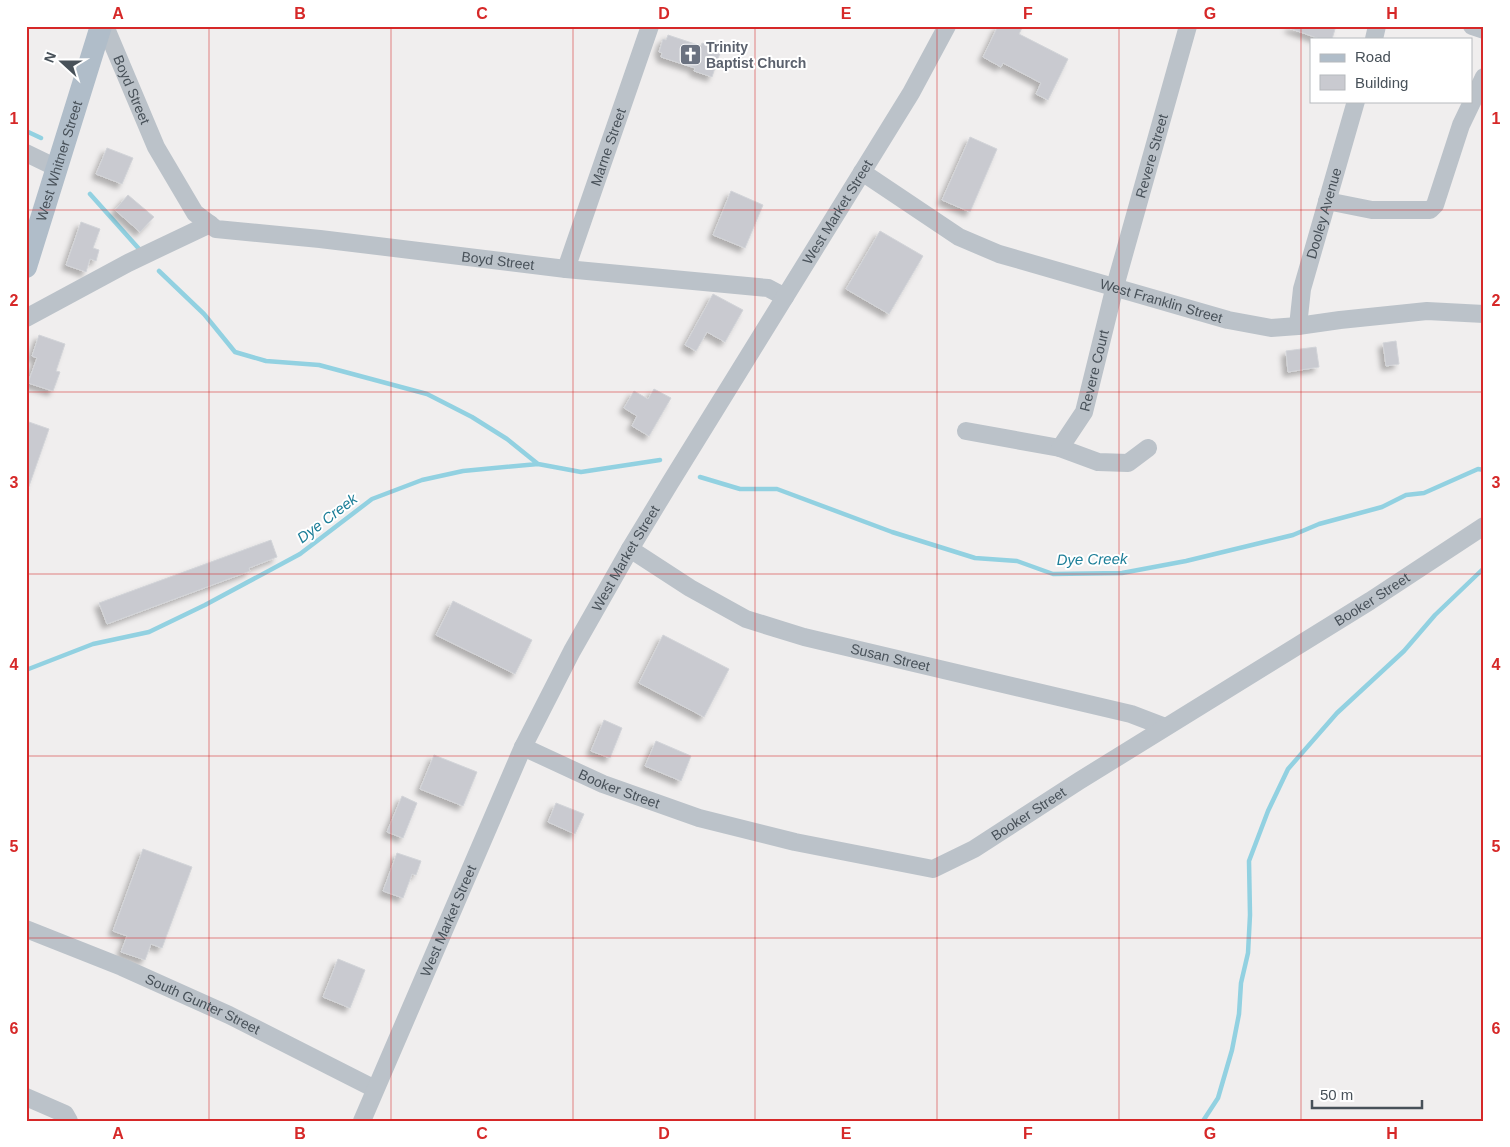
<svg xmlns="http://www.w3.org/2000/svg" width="1510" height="1147" viewBox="0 0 1510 1147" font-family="Helvetica,sans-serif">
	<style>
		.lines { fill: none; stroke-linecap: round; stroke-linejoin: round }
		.stream { stroke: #92d1e1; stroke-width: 4.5 }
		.building { fill: #c9cad0; stroke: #d2d4d8; filter: url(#shadow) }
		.minor { stroke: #bbc2c9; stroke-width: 18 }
		.major { stroke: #b0bdc9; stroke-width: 22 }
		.grid { fill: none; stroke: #d62828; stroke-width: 1; stroke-opacity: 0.55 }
		.labels { text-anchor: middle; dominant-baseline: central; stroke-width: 4; stroke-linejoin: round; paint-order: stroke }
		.worship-label { font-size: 14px; font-weight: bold; fill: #5b616d; stroke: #fff; text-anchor: start }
		.street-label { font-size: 14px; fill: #485159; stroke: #fff }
		.water-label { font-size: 15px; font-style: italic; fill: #1c7e98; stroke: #fff }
		.neatline { fill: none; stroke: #d62828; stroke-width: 2 }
		.grid-label { font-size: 16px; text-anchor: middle; font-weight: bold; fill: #d62828 }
	</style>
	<defs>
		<filter id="shadow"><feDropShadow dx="-4.5" dy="4.5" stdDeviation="2.5" flood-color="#0004"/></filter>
	</defs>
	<rect width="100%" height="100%" fill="#f0eeee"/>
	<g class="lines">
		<path class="stream" d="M26,131l15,7
			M90,194l50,56
			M159,271l45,43 31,38 31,9 53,4 108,29 45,23 35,22 31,25
			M700,477l40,12h37l115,43 83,26 42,3 36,13 69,-1 64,-12 107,-26 26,-11 63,-17 24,-12 18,-2 54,-24 6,1
			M26,670l67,-26 56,-12 56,-27 95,-51 72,-55 50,-19 41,-9 75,-7 43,8 79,-12
			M1203,1121l15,-23 14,-48 7,-36 2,-31 7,-30 2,-38 -1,-54 19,-50 20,-42 49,-56 67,-62 31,-36 49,-47"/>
	</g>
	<path class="building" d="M998,26h25l-4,8 49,25 -20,41 -12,-6 5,-11 -38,-20 -2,4 -18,-10z
		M1290,26h46l-4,13h-12l-31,-11z
		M668,35l33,11 1,-3 19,7 -9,27 -18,-6 1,-3 -34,-11 1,-4 -3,-1 4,-13 3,1z
		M970,137l27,12 -27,63 -28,-12z
		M107,148l26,10 -11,26 -26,-10z
		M731,191l32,14 -18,43 -32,-13z
		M128,195l26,22 -14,15 -25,-22z
		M81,222l19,7 -7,19 6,2 -3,11 -6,-2 -4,13 -20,-7z
		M880,231l43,25 -34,58 -43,-25z
		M713,294l30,16 -18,32 -18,-10 -11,19 -11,-6z
		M39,335l26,9 -9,27 4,1 -7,19 -25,-8 9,-25 -5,-2z
		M1396,341l3,23 -13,2 -3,-23z
		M1316,347l3,20 -31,5 -2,-21z
		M654,389l17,9 -22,38 -17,-10 5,-10 -13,-8 10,-17 14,8z
		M26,421l23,8 -21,60 -2,-1z
		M271,540l6,17 -28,11 1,3 -143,53 -8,-21z
		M453,601l79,39 -17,34 -79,-39z
		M663,635l66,34 -25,48 -65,-34z
		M604,720l18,8 -12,30 -19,-7z
		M656,741l35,15 -10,25 -36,-15z
		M434,755l43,17 -14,34 -43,-17z
		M402,796l15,7 -14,35 -16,-6z
		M556,803l28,11 -9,20 -27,-12z
		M143,849l49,18 -30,81 -11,-4 -6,16 -24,-8 6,-16 -14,-5z
		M397,853l24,8 -5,14 -4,-1 -9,24 -20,-7z
		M338,959l27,11 -15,38 -27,-11z"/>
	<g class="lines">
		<g class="minor">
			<path id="s1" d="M105,26l51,121 39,66 21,16 104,10 246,30 202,19 17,9"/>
			<path d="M1472,26l12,4"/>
			<path d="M1374,39l3,-13"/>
			<path d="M26,153l31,15"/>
			<path id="s2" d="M862,172l97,65 40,17 229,66 43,8 27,-2 42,-6 87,-9 57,3"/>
			<path d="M1327,201l45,9h58l5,-5 26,-80 23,-48"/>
			<path id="s3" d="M566,269l84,-243"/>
			<path d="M26,318l102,-55 82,-39"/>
			<path id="s4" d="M1298,326l4,-37 54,-188"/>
			<path d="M966,431l94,17 38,14 30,1 20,-15"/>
			<path id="s5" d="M1060,448l24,-36 30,-122 74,-264"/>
			<path id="s6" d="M630,549l60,39 56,31 58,18 327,77 34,13"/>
			<path id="s7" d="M523,747l80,37 96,34 96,24 138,27 41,-20 105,-68 291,-180 114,-75"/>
			<path id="s8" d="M26,929l96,38 107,48 146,74"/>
			<path d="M26,1097l39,17 4,7"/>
			<path id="s9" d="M362,1121l161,-374 49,-96 58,-102 40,-66 241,-390 36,-67"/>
		</g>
		<path class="major" id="s10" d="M26,267l75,-241"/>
	</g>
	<path class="grid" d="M209,26v1095M391,26v1095M573,26v1095M755,26v1095M937,26v1095M1119,26v1095M1301,26v1095M26,210h1458M26,392h1458M26,574h1458M26,756h1458M26,938h1458"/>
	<defs>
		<symbol id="church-square" viewBox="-11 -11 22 22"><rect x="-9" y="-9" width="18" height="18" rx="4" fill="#6b7280" stroke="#fff"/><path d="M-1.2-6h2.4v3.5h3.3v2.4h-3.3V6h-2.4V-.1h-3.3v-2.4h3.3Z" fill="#fff"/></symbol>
	</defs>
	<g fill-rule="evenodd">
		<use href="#church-square" x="678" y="42" width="25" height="25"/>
	</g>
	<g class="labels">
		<g class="worship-label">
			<text x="706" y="47">Trinity<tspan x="706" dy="16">Baptist Church</tspan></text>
		</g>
		<g class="street-label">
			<text stroke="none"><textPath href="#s1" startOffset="69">Boyd Street</textPath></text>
			<text stroke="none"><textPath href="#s3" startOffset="129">Marne Street</textPath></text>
			<text stroke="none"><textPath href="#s5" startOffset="308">Revere Street</textPath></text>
			<text stroke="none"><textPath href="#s10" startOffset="111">West Whitner Street</textPath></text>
			<text stroke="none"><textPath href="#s9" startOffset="1028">West Market Street</textPath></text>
			<text stroke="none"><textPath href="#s4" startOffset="116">Dooley Avenue</textPath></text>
			<text stroke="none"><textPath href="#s1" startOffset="518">Boyd Street</textPath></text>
			<text stroke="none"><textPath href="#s2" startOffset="329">West Franklin Street</textPath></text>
			<text stroke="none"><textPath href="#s5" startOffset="86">Revere Court</textPath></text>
			<text stroke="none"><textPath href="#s9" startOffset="622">West Market Street</textPath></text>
			<text stroke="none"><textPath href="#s7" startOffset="945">Booker Street</textPath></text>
			<text stroke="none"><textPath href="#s6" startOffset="285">Susan Street</textPath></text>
			<text stroke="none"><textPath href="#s7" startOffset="105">Booker Street</textPath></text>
			<text stroke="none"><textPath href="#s7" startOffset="540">Booker Street</textPath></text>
			<text stroke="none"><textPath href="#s9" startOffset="218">West Market Street</textPath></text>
			<text stroke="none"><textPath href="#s8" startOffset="192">South Gunter Street</textPath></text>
		</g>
		<g class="water-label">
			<text transform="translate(327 518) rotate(-37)">Dye Creek</text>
			<text transform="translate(1092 559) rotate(-1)">Dye Creek</text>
		</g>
	</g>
	<rect width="1510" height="1147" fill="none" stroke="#ffffff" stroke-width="55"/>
	<rect x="1310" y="38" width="162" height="65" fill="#ffffff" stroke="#b6b9bd"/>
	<rect x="1320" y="54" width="25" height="8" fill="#b0bdc9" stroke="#b6b9bd"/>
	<text x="1355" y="62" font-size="15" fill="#485159">Road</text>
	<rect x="1320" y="75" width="25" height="15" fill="#c9cad0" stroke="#b6b9bd"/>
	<text x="1355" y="88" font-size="15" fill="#485159">Building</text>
	<g transform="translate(62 62) rotate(291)" stroke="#ffffff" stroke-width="4" paint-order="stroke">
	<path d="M0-4L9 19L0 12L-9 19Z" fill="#485159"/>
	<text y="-8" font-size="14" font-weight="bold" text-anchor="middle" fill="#485159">N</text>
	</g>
	<path d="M1312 1100v8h110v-8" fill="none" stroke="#485159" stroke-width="2.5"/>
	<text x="1320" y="1100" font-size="15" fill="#485159" stroke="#ffffff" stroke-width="4" paint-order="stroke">50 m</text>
	<rect x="28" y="28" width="1454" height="1092" class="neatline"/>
	<g class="grid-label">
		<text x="118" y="19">A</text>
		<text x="300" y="19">B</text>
		<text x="482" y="19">C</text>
		<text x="664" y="19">D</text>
		<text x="846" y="19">E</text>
		<text x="1028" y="19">F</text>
		<text x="1210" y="19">G</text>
		<text x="1392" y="19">H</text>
		<text x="14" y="124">1</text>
		<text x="1496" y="124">1</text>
		<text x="14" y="306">2</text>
		<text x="1496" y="306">2</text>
		<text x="14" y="488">3</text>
		<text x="1496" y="488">3</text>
		<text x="14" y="670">4</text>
		<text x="1496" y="670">4</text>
		<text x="14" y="852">5</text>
		<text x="1496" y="852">5</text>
		<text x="14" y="1034">6</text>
		<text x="1496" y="1034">6</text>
		<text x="118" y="1139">A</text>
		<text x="300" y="1139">B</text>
		<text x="482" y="1139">C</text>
		<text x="664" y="1139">D</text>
		<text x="846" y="1139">E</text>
		<text x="1028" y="1139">F</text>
		<text x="1210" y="1139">G</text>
		<text x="1392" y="1139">H</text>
	</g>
</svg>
